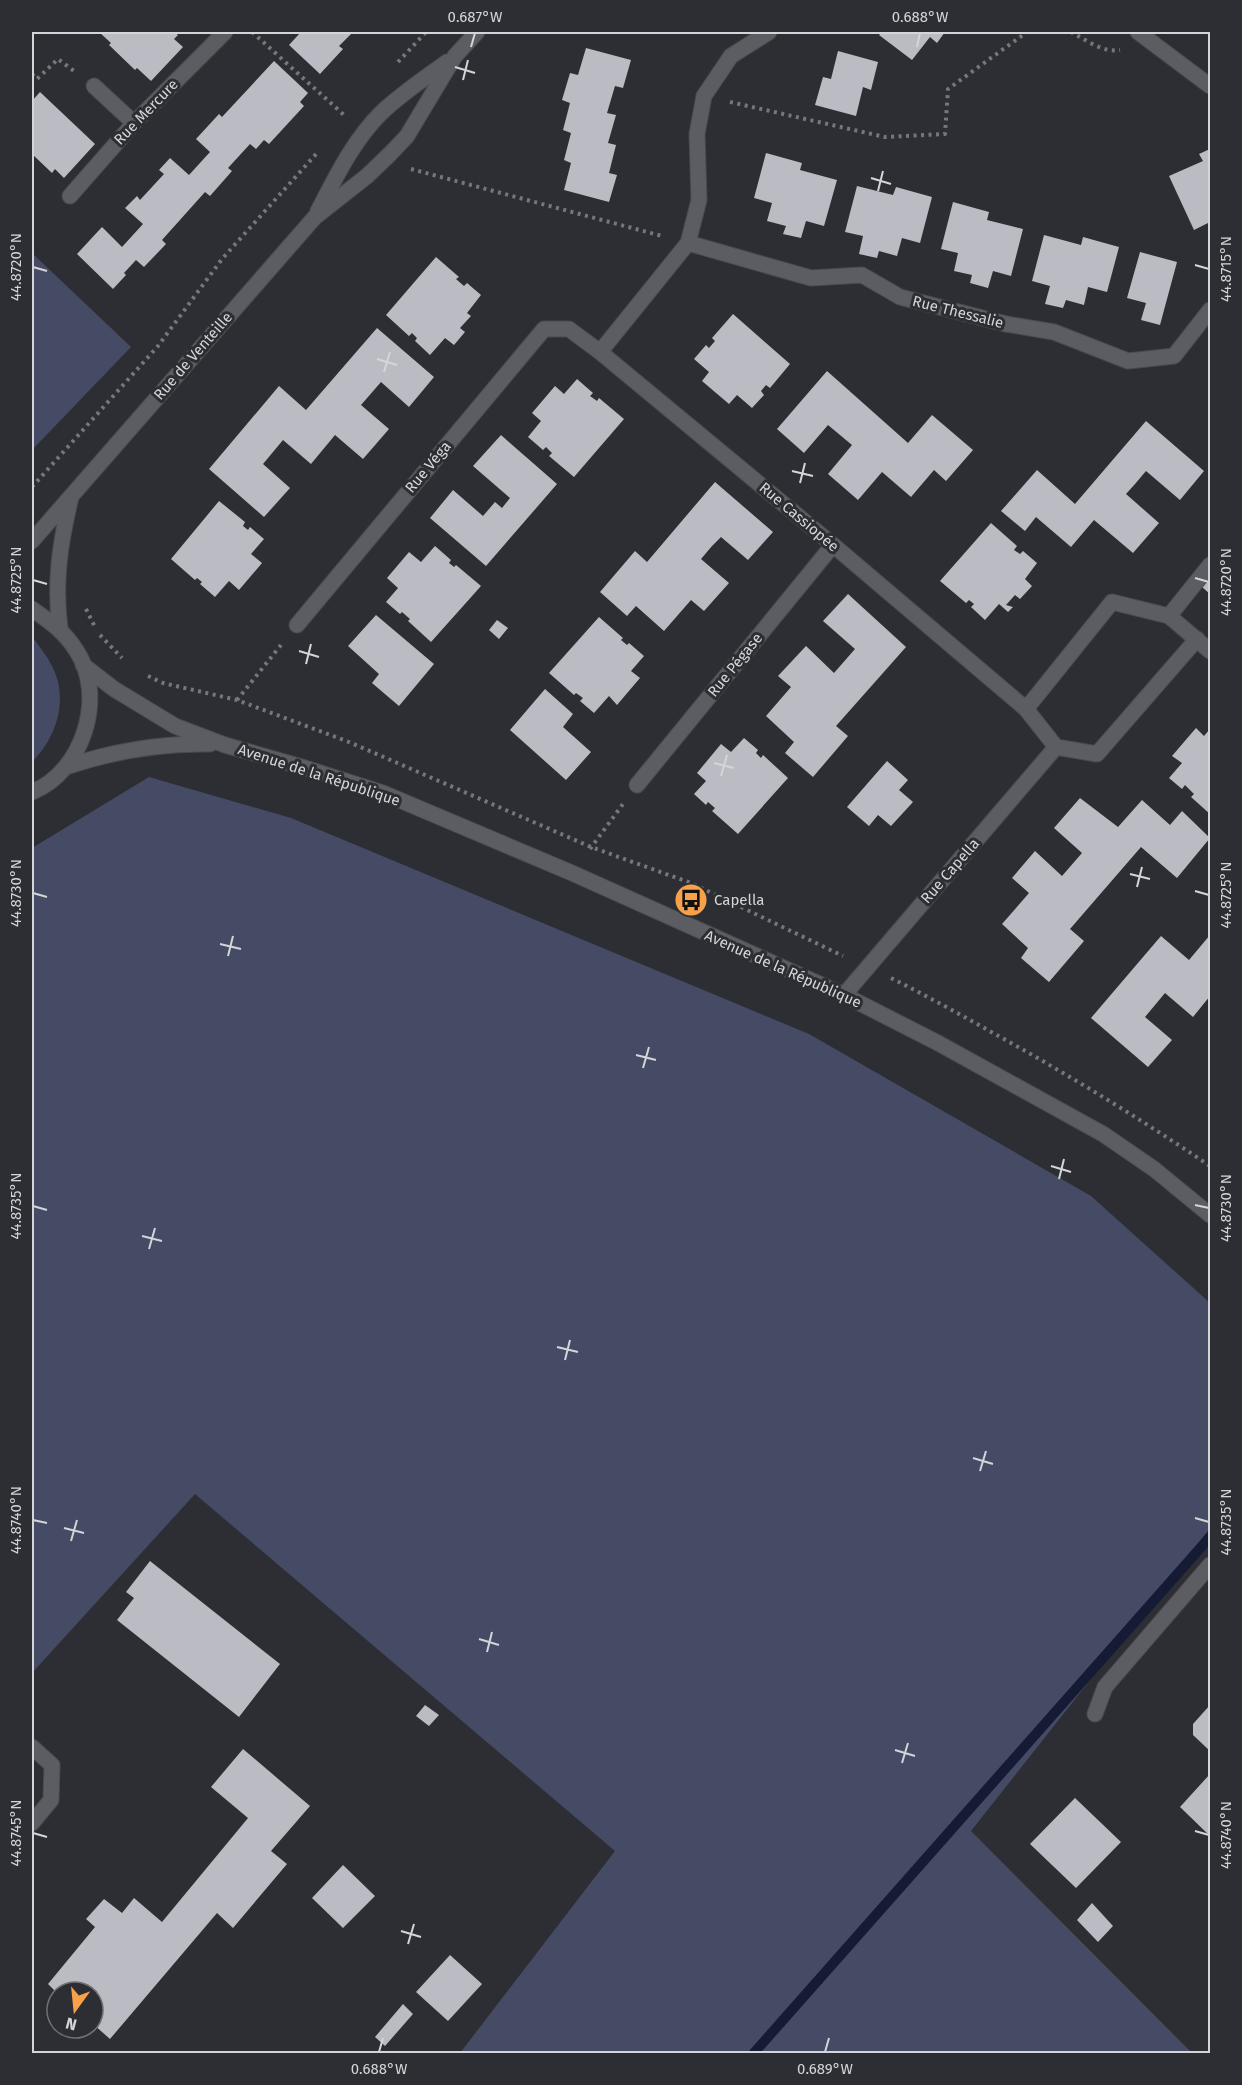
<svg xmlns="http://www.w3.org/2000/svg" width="1242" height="2085" viewBox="0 0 1242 2085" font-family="'Fira Sans',sans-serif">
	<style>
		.green { fill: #454b64 }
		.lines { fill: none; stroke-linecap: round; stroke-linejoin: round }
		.stream { stroke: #151a35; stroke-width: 10 }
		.building { fill: #bbbcc3 }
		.lane-casing { stroke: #4a4b4f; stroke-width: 17 }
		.street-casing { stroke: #4a4b4f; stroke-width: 17 }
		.secondary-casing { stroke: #4a4b4f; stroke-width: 17 }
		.path { stroke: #76777b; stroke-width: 4; stroke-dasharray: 3 4.5; stroke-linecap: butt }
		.lane { stroke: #5b5d62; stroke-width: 15 }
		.street { stroke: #5b5d62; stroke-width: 15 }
		.secondary { stroke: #5b5d62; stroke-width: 15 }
		.ticks { fill: none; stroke: #d4d5d8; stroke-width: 2 }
		.labels { text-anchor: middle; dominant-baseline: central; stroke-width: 6; stroke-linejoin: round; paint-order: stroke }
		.street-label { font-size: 15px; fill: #d4d5d8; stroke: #2d2e33 }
		.poi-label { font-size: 15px; fill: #d4d5d8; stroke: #2d2e33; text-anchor: start }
		.neatline { fill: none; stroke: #d4d5d8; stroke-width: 2 }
		.ticks-label { font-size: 15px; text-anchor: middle; fill: #d4d5d8 }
	</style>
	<rect width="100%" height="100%" fill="#2d2e33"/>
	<path class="green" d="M32,253l99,94 -99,103z
		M33,638c7,9 14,18 19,28 17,33 5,71 -20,96v-120z
		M149,777l142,41 518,216 282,162 119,107v225l-239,303 221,222h-732l155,-202 -420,-357 -163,179v-825z"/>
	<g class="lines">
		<path class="stream" d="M753,2054l457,-517"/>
	</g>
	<path class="building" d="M99,32h75l4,3 -4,4 9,8 -32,34 -14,-13 -2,2 -26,-25 2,-2z
		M301,32h52l-14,14 4,3 -23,25 -31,-29z
		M882,32h63l-8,11 -7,-6 -18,23 -33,-25z
		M586,48l45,12 -8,28 -8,-2 -8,27 9,2 -8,28 8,2 -7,28 8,2 -8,27 -45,-12 7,-27 -7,-3 7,-27 -8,-3 7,-27 -8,-3 8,-27 8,2z
		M838,51l40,11 -7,28 -8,-3 -7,29 -41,-11 8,-28 8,2z
		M274,61l34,32 -8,9 4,4 -35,38 -5,-4 -8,9 -6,-5 -22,24 4,3 -22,25 -5,-4 -43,48 4,4 -22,23 -8,-7 -12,13 2,2 -13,14 -36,-35 25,-27 20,20 21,-23 -18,-16 12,-12 3,4 24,-26 -5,-4 11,-12 19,17 21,-23 -14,-13 23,-25 3,3z
		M40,92l55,52 -31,34 -9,-9 -3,4 -20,-19v-53z
		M1210,149v73l-16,8 -25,-54 34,-15 -4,-7z
		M766,153l36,10 -2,7 37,10 -13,46 -18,-5 -5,17 -18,-4 3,-8 -19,-5 5,-18 -18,-5z
		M857,186l36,9 3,-8 36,10 -12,46 -18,-5 -5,18 -18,-5 -2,7 -18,-4 4,-18 -18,-4z
		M953,202l36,10 -2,8 36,9 -12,47 -18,-5 -5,17 -18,-5 2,-8 -18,-4 4,-18 -17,-4z
		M1044,235l37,10 2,-8 36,10 -12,45 -19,-5 -4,18 -18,-5 -3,8 -18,-4 5,-18 -18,-5z
		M1140,252l37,10 -17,63 -19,-5 5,-17 -19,-5z
		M436,257l23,20 -3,2 8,7 3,-3 14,12 -14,18 4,3 -11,12 5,4 -11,13 -9,-7 -15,17 -15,-14 2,-3 -5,-5 -3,3 -23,-21z
		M733,314l57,50 -20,24 -4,-3 -5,6 3,4 -12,13 -15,-13 -8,9 -27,-23 7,-9 -15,-13 12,-14 3,3 6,-7 -3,-3z
		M377,328l57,49 -25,30 -28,-25 -20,23 28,24 -26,30 -28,-24 -24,29 -28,-24 -20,24 27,24 -26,29 -55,-48 70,-83 27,24z
		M827,371l81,72 24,-28 41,35 -27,31 -12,-11 -23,27 -29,-25 -24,28 -30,-26 24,-29 -24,-20 -24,28 -27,-24z
		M577,379l16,14 -3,3 7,5 2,-3 25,21 -50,58 -25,-21 3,-3 -6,-6 -3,3 -15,-13 13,-16 -9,-8 23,-27 9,8z
		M1146,421l58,50 -24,29 -34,-29 -11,13 -9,10 33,29 -26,30 -39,-33 -23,27 -35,-30 -11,14 -24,-20 36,-41 38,34z
		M501,435l56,49 -71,82 -56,-48 23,-28 30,26 12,-14 7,6 8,-10 -37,-32z
		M715,482l58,50 -25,28 -27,-23 -9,9 -11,13 28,24 -25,28 -13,-11 -27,31 -28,-25 -9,10 -27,-24 35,-41 12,11z
		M219,501l26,21 -2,4 5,4 2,-3 14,12 -13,15 11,9 -23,27 -10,-9 -14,16 -15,-13 2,-2 -5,-4 -2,2 -24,-21z
		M991,523l26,23 -3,4 6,4 3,-3 14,12 -12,16 7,7 -12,13 -5,-4 -9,10 7,2 -5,5 -9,-8 -14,16 -14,-13 3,-3 -5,-4 -3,3 -26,-22z
		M435,546l16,14 -2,3 5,4 2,-2 25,21 -50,56 -23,-21 2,-2 -8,-7 -2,2 -14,-12 12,-14 -11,-10 22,-26 12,10z
		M1210,577v17l-8,-7z
		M848,594l58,53 -70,79 12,10 -35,41 -28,-24 9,-11 -28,-26 25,-29 -13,-11 28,-30 28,27 21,-24 -32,-28z
		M376,615l58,49 -35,42 -27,-23 7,-9 -31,-28z
		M599,617l24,21 -2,2 6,5 2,-2 15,13 -13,15 9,7 -23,27 -8,-9 -15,17 -14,-12 3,-3 -7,-5 -2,2 -25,-22z
		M497,620l11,8 -9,11 -10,-9z
		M545,689l28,25 -10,13 28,25 -25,28 -56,-50z
		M1196,728l8,8 6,-7v85l-19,-17 3,-3 -9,-9 -3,4 -13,-11 13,-15 -10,-7z
		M744,738l14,12 -2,3 5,5 2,-3 25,23 -50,56 -26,-23 3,-3 -7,-6 -2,3 -12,-11 12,-13 -9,-8 24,-29 10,8z
		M887,761l21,19 -9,10 14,12 -22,24 -13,-11 -9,11 -22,-19z
		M1080,798l38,29 24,-27 28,25 12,-14 28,27 -33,40 -36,-31 -71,82 14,12 -35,41 -28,-24 7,-10 -26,-24 27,-31 -17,-15 23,-27 27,25 20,-23 -28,-25z
		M1210,935v61l-17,21 -28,-24 -20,24 27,23 -24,27 -57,-49 70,-82 28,24z
		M150,1561l130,103 -41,53 -122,-97 17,-22 -8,-6z
		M425,1705l14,10 -10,11 -13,-10z
		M1210,1705v46l-17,-16v-11z
		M243,1749l67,57 -39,45 16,13 -54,64 -16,-15 -107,126 -17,-15v-32h-37l-8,-8 47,-57 -9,-8 18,-20 18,14 12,-15 28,24 86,-104 -37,-31z
		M1210,1774v62l-30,-29z
		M1075,1798l46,44 -45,46 -46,-44z
		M343,1865l32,31 -32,32 -31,-30z
		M1092,1903l21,23 -15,16 -21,-22z
		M450,1955l32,29 -34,37 -32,-29z
		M403,2004l10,10 -28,32 -10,-9z"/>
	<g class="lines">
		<defs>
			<path id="lane" d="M1169,616l41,-51
				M1095,1714l10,-27 105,-122"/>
			<path id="street" d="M769,32l-38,24 -27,40 -7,38 2,66 -11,43 123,35 51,-3 38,22 106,27 48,8 74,29 46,-5 36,-46
				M1138,32l72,54
				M94,86l40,37
				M70,196l64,-73 91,-91
				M600,352l88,-109
				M297,625l247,-296h25l31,23 233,193 193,164
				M1056,747l-30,-38 86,-107 57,14 41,35
				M637,785l196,-240
				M844,995l212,-248 41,7 100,-115
				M32,1747l20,18 -1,35 -19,23"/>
			<path id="secondary" d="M318,211c18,-34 35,-70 63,-98 20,-19 44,-35 66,-51
				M32,541l283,-324 52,-41 23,-22 17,-18 48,-80 22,-24
				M32,609c17,12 32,22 44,41 31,46 7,122 -44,142
				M60,629c-6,-47 0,-86 11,-132
				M83,665l31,24 61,37 50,19 80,23 78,25 189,80 272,122 94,48 165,91 51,35 56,46
				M66,767c47,-16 94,-24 144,-23"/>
		</defs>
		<use href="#lane" class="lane-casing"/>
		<use href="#street" class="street-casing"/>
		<use href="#secondary" class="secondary-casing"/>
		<path class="path" d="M252,32l92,83
			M1071,32c15,8 32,21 49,18
			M398,62l28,-30
			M32,74l5,5 21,-20 16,12
			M730,102l155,35 60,-3 3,-45 79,-57
			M411,169l251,67
			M32,487l126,-141 64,-87 95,-106
			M86,609l10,20
			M100,635l22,23
			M148,676l15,7 74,17 112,42 242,105 100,36 152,73
			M237,700l44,-55
			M590,849l33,-45
			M891,978c44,22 86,46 129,70 65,37 128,76 190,118"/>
		<use href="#lane" class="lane"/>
		<use href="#street" class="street"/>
		<use href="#secondary" class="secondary"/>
	</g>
	<path class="ticks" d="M471,47l4,-14M917,47l3,-14M455,67l20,6M463,80l5,-20M871,178l20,6M878,191l5,-20M1195,265l14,4M33,267l14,4M377,359l20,6M384,372l6,-20M792,471l21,5M800,483l5,-20M1195,578l14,4M33,580l14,4M299,651l20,6M306,664l5,-20M714,763l20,5M721,776l6,-21M1130,874l20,5M1137,887l5,-20M1195,891l14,4M33,893l14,4M220,944l21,5M228,956l5,-20M636,1055l20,5M643,1068l6,-21M1051,1166l20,6M1059,1179l5,-20M1195,1205l14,3M33,1206l14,4M142,1236l20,5M149,1249l6,-21M557,1347l21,5M565,1360l5,-20M973,1458l20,6M980,1471l6,-20M1195,1518l14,4M33,1520l14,3M64,1528l20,5M71,1541l6,-21M479,1639l20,6M487,1652l5,-20M895,1750l20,6M902,1763l6,-20M1195,1831l14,4M33,1833l14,4M401,1931l20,6M408,1944l6,-20M379,2052l4,-14M825,2052l4,-14"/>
	<defs>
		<symbol id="bus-disc" viewBox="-11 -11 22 22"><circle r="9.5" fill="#f7a149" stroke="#2d2e33"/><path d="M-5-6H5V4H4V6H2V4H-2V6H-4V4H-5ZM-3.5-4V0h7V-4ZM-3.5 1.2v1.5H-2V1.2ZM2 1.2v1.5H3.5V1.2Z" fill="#111"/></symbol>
	</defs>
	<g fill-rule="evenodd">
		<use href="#bus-disc" x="672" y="881" width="38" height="38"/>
	</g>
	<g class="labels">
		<g class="street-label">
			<text transform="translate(146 112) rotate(-46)">Rue Mercure</text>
			<text transform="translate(958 312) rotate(14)">Rue Thessalie</text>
			<text transform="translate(193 356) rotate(-49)">Rue de Venteille</text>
			<text transform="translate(428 467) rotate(-50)">Rue Véga</text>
			<text transform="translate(799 517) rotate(40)">Rue Cassiopée</text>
			<text transform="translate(735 665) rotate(-51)">Rue Pégase</text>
			<text transform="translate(319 775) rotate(18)">Avenue de la République</text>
			<text transform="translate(950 871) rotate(-49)">Rue Capella</text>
			<text transform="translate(783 969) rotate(24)">Avenue de la République</text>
		</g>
		<g class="poi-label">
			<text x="714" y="900">Capella</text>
		</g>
	</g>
	<rect width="1242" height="2085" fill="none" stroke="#2d2e33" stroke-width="66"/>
	<g transform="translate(75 2010) rotate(195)"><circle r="28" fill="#2d2e33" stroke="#707175" stroke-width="1.5"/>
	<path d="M0-4.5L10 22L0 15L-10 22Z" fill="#f7a149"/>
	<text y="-9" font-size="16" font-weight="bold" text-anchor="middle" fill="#d4d5d8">N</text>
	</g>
	<rect x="33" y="33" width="1176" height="2019" class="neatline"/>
	<g class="ticks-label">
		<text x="475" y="22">0.687°W</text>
		<text x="920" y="22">0.688°W</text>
		<text transform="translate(16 267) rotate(-90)" y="5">44.8720°N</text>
		<text transform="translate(1226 269) rotate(-90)" y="5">44.8715°N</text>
		<text transform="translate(16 580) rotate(-90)" y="5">44.8725°N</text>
		<text transform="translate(1226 582) rotate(-90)" y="5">44.8720°N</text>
		<text transform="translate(16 893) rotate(-90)" y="5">44.8730°N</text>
		<text transform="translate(1226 895) rotate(-90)" y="5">44.8725°N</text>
		<text transform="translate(16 1206) rotate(-90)" y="5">44.8735°N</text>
		<text transform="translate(1226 1208) rotate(-90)" y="5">44.8730°N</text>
		<text transform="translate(16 1520) rotate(-90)" y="5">44.8740°N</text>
		<text transform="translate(1226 1522) rotate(-90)" y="5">44.8735°N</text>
		<text transform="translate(16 1833) rotate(-90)" y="5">44.8745°N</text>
		<text transform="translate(1226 1835) rotate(-90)" y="5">44.8740°N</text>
		<text x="379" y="2074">0.688°W</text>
		<text x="825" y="2074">0.689°W</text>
	</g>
</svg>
